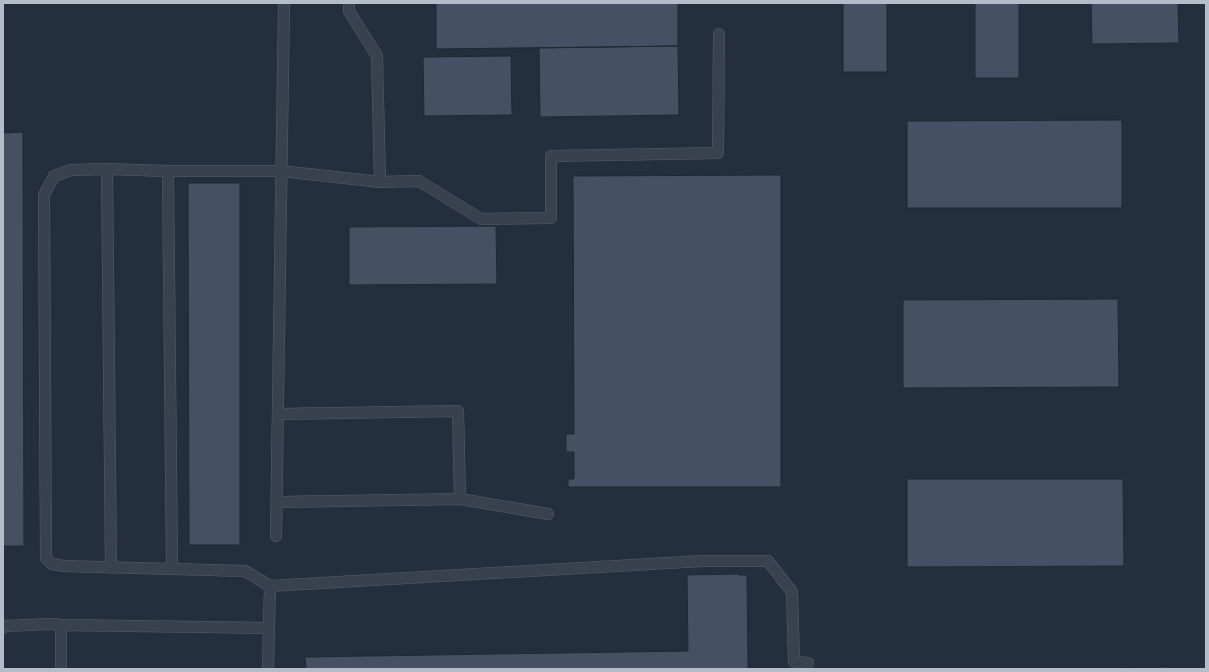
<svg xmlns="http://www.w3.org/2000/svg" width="1209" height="672" viewBox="0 0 1209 672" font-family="'Sofia Sans Condensed',sans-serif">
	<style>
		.building { fill: #455162; stroke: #1f2835 }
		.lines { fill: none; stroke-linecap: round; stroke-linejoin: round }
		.lane-casing { stroke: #565f6c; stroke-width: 12 }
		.lane { stroke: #38414e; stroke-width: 11 }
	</style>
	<rect width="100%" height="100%" fill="#242f3e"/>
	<path class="building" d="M436,3h242v43l-242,3z
		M843,3h44v69h-44z
		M975,3h44v75h-44z
		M1091,3h87l1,40 -87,1z
		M678,46l1,69 -139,2 -1,-69z
		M511,56l1,59 -88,1 -1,-59z
		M1122,120v88h-215v-87z
		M23,132l1,414h-21v-413z
		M781,175v312h-213v-8h6v-27h-8v-18h8l-1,-258z
		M188,183h52v362h-51z
		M496,226l1,58 -148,1v-58z
		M1118,299l1,88 -216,1v-88z
		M907,479h216l1,87 -217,1z
		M739,574v1h8l1,94h-442l-1,-12 383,-6 -1,-76z
		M1170,667v2h-146z
		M147,668h51v1h-51z"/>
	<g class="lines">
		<defs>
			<path id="lane" d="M349,3v8l28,45 3,126
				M107,169l4,399
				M168,171l4,398
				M460,499l88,15
				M277,502l183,-3 -2,-88 -180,3
				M276,536l8,-533
				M270,586l-25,-15 -182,-5 -11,-2 -6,-6 -2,-363 10,-19 17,-6 36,-1 61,2h113l99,11 39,-1 62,38 70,-1v-62l167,-3 1,-119
				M61,625l208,3
				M3,628l1,-2 48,-2 9,1v44
				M268,669l2,-83 432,-25h66l24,31 2,70 14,1"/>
		</defs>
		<use href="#lane" class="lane-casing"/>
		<use href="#lane" class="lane"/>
	</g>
	<rect width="1209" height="672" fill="none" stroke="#b4bcc9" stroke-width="8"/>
</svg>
